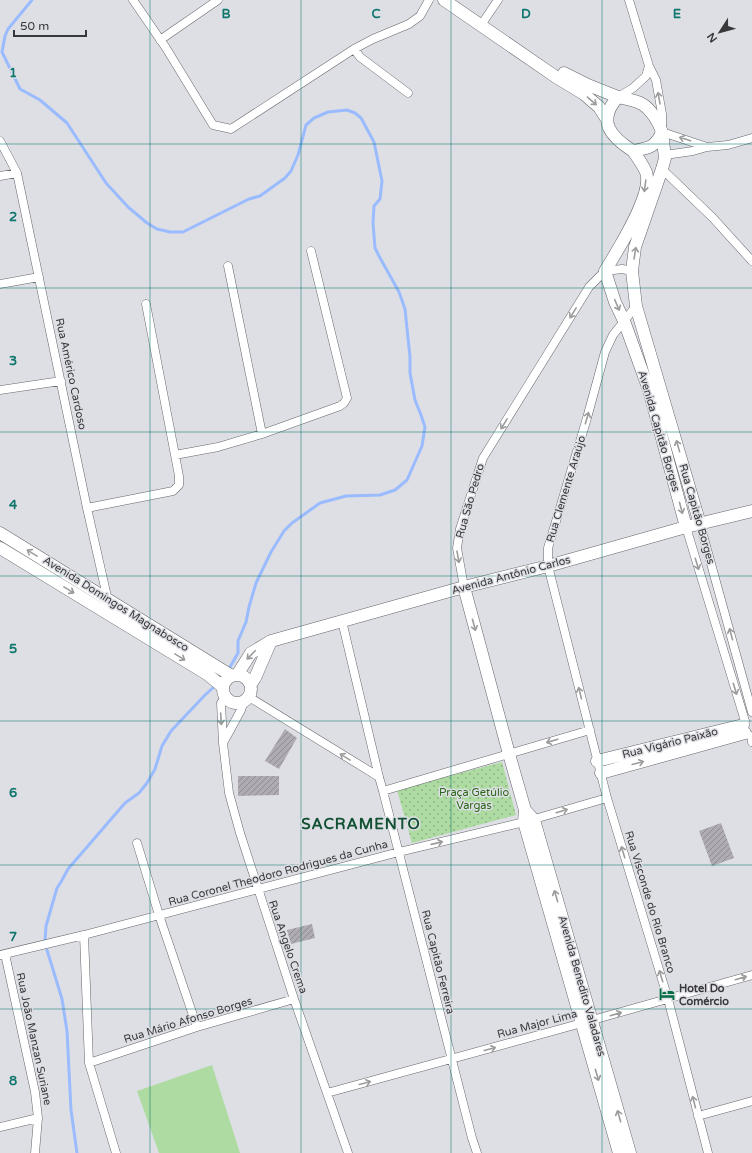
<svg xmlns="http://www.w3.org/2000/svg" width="752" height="1153" viewBox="0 0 752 1153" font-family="'Varela Round',sans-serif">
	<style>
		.grass { fill: #addba2 }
		.park { fill: url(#park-dots) }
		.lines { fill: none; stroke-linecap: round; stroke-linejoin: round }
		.stream { stroke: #9abbfe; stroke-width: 3 }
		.building { fill: url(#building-hatch) }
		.street-casing { stroke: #66676c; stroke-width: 9 }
		.secondary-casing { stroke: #66676c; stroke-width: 13 }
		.street { stroke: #fff; stroke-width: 8 }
		.secondary { stroke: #fff; stroke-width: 12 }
		.oneway { stroke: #9c9c9c }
		.grid { fill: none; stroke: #0f766e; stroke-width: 1; stroke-opacity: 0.55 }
		.labels { text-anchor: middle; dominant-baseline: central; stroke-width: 3; stroke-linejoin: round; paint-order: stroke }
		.street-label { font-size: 11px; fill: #38383a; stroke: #dedfe5 }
		.park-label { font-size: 11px; fill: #2b681a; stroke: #dedfe5 }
		.poi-label { font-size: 11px; font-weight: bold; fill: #38383a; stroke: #dedfe5; text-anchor: start }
		.district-label { font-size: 15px; font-weight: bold; letter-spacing: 1px; fill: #115033; stroke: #dedfe5 }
		.grid-label { font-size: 13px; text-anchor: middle; font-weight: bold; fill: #0f766e; stroke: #dedfe5; stroke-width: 3; stroke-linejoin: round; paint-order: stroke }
	</style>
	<defs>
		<pattern id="park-dots" width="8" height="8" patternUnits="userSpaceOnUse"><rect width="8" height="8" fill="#addba2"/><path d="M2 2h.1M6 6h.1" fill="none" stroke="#8eb385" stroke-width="1.8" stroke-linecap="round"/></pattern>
		<pattern id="building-hatch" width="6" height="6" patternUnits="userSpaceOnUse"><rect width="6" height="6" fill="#aeacb2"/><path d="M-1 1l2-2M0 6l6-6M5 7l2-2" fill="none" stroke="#8f8d92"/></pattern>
	</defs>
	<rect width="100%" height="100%" fill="#dedfe5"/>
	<path class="grass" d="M212,1065l28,88h-81l-22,-62z"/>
	<path class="park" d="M502,762l14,53 -104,28 -15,-53z"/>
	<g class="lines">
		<path class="stream" d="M32,0l-24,29 -3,7 -3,16 18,37 20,11 27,23 39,60 22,24 19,16 10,6 13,3h13l66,-33 11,-3 25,-18 6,-7 7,-16 8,-30 8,-7 14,-6 19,-2 8,3 6,5 13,24 8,39 -2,18 -6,7 -1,17 2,25 4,8 20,36 6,17 5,48v16l5,27 6,15 4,12 -3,19 -15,34 -12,10 -15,5 -34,1 -26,7 -28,20 -8,8 -13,21 -15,31 -7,24 -3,15 -8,19v12l-8,14
			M45,941l1,-15 11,-38 4,-6 7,-13 57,-66 14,-10 8,-10 8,-14 7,-23 9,-15 34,-36 10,-9
			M47,950l15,49 5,32 4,79 6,43"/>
	</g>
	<path class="building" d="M285,729l12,9 -18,31 -14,-8z
		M238,776h41v19l-41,1z
		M721,823l13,35 -22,8 -13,-35z
		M312,924l3,14 -24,6 -4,-14z"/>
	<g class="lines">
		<defs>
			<path id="street" d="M133,0l33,48 47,77 18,4 123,-80 19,-10 36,-15 11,-8 9,-16
				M629,0l20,66 7,14 6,34v18l45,15
				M481,25l17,-25
				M160,40l58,-40
				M354,49l6,8 48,36
				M618,97l15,-9 13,-12 3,-10
				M0,141l17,32 70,335 21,93
				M665,155l28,-4 14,-4 21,-2 24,-7
				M662,169l51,49 39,43
				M0,176l17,-3
				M228,266l34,168
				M0,284l39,-7
				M636,306l-23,29 -8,17 -18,66 -39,130v18l59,232 61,201 40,154
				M0,390l61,-9
				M175,455l43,-8 44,-13 78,-28 4,-3 3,-5 -36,-147
				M87,508l86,-17 6,-6v-9l-33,-172
				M700,524l52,188
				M686,527l59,194
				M464,587l-7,-39 3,-19 23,-71 106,-171 16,-16 17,-2 10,2
				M342,621l37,156 4,14 89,347 5,15
				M226,697l-5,6 2,40 6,50 11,40 54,166 54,154
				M249,697l130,80
				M751,736l1,6
				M223,743l18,-33 3,-9
				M383,791l207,-61
				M137,843l22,72 38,112
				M84,935l5,128 27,90
				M5,954l30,138 3,26 -3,35
				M0,955l84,-20 315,-83 125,-30 83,-24
				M89,1063l108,-36 97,-28
				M327,1093l255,-70 170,-48
				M698,1116l54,-15
				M0,1127l38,-9"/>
			<path id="secondary" d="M444,0l112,77 28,17 15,13 7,11
				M564,73l24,12 30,12
				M618,97c8,2 17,3 24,7 9,5 17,19 20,28 -6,15 -13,16 -29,19 -22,-14 -37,-30 -15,-54z
				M662,132l3,26 -3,11 -27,78 -3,24 4,35 64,218
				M633,151c5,7 10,14 13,21 8,22 -29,79 -41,99l10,31 9,19 25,69 37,137
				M0,533l232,143
				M0,548l207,126 16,13
				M464,587l45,167 16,56 -1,12 95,331
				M237,675l14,-22 20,-12 193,-54 84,-21 138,-39 66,-16
				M223 689a14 14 0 1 1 28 0a14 14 0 1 1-28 0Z
				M251,684l4,-6 16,-37
				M597,761l146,-36
				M601,773l144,-40
				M525,810l9,10 96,333"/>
		</defs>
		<use href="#street" class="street-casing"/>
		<use href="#secondary" class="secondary-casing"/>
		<use href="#street" class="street"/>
		<use href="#secondary" class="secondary"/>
	</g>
	<defs><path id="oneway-shaft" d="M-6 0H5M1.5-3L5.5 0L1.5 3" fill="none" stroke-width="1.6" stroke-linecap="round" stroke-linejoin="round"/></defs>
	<g class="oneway">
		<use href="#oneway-shaft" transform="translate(659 98) rotate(-100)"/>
		<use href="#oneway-shaft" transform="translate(592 101) rotate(41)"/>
		<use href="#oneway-shaft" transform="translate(685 139) rotate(-162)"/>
		<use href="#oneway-shaft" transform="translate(645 186) rotate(98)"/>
		<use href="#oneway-shaft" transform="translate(635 253) rotate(-81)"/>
		<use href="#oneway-shaft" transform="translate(617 305) rotate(67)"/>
		<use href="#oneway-shaft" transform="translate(573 313) rotate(122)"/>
		<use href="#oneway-shaft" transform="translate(587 418) rotate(-74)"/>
		<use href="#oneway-shaft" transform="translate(504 424) rotate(122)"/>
		<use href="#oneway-shaft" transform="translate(678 446) rotate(-106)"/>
		<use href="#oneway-shaft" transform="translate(681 508) rotate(75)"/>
		<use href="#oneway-shaft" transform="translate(32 553) rotate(-148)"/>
		<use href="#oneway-shaft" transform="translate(458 557) rotate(80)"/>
		<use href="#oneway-shaft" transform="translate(697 564) rotate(73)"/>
		<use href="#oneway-shaft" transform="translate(69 590) rotate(31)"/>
		<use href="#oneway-shaft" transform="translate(474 625) rotate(75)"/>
		<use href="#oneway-shaft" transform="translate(731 634) rotate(-105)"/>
		<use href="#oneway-shaft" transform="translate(251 655) rotate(134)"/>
		<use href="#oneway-shaft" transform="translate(180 657) rotate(32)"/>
		<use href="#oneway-shaft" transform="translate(735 689) rotate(73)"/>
		<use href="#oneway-shaft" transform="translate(580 693) rotate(-104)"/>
		<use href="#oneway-shaft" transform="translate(221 719) rotate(87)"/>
		<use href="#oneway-shaft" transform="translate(552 741) rotate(164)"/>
		<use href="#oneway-shaft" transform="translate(345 757) rotate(-148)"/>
		<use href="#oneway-shaft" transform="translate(638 763) rotate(-15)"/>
		<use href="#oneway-shaft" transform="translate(562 811) rotate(-17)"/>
		<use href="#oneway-shaft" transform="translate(437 843) rotate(-13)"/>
		<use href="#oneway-shaft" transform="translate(623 852) rotate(-107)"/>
		<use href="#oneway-shaft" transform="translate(556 896) rotate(-106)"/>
		<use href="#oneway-shaft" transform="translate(661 976) rotate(-107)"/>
		<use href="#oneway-shaft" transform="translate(741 978) rotate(-16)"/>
		<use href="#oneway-shaft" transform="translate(616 1014) rotate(-16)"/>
		<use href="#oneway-shaft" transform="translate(490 1049) rotate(-15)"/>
		<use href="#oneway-shaft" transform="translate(597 1075) rotate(74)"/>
		<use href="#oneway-shaft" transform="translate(365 1083) rotate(-15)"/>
		<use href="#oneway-shaft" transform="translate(694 1102) rotate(-104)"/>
		<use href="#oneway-shaft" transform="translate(619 1116) rotate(-106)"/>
	</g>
	<path class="grid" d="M150,0v1153M301,0v1153M451,0v1153M602,0v1153M0,144h752M0,288h752M0,432h752M0,576h752M0,721h752M0,865h752M0,1009h752"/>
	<defs>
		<symbol id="hotel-bare" viewBox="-9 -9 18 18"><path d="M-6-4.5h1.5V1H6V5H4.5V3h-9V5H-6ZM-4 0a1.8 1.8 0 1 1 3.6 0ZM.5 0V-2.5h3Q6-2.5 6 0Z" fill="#046d43" stroke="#dedfe5" stroke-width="2.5" paint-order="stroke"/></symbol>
	</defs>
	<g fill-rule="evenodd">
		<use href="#hotel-bare" x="656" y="983" width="22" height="22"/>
	</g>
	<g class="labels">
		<g class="street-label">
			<text transform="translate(71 374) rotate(78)">Rua Américo Cardoso</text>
			<text transform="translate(659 431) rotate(74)">Avenida Capitão Borges</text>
			<text transform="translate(566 489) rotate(-73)">Rua Clemente Araújo</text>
			<text transform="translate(470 501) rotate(-74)">Rua São Pedro</text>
			<text transform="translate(697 514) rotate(74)">Rua Capitão Borges</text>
			<text transform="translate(511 575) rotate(-15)">Avenida Antônio Carlos</text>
			<text transform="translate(116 604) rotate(32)">Avenida Domingos Magnabosco</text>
			<text transform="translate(670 743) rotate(-14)">Rua Vigário Paixão</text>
			<text transform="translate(278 873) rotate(-15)">Rua Coronel Theodoro Rodrigues da Cunha</text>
			<text transform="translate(650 902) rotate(73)">Rua Visconde do Rio Branco</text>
			<text transform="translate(288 947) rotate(71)">Rua Angelo Crema</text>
			<text transform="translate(438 962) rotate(76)">Rua Capitão Ferreira</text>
			<text transform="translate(582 986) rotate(74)">Avenida Benedito Valadares</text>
			<text transform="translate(188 1020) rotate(-17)">Rua Mário Afonso Borges</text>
			<text transform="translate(537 1024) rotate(-15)">Rua Major Lima</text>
			<text transform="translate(34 1039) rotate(78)">Rua João Manzan Suriane</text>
		</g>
		<g class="park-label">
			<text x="474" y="792">Praça Getúlio<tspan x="474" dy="13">Vargas</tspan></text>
		</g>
		<g class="poi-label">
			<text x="679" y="988">Hotel Do<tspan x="679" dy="13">Comércio</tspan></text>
		</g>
		<g class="district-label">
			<text x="361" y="824">SACRAMENTO</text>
		</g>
	</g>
	<g class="grid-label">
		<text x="226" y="18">B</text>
		<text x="376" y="18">C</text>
		<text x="526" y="18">D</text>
		<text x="677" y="18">E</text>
		<text x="13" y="77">1</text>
		<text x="13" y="221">2</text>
		<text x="13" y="365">3</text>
		<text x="13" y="509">4</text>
		<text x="13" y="653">5</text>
		<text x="13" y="797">6</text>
		<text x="13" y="941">7</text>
		<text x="13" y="1085">8</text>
	</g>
	<g transform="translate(720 32) rotate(234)" stroke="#dedfe5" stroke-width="3" paint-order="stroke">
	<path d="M0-3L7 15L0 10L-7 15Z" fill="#38383a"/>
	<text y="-6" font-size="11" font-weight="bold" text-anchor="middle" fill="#38383a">N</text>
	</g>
	<path d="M14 30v6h72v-6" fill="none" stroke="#38383a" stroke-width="2"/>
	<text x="20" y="30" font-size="12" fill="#38383a" stroke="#dedfe5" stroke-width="3" paint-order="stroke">50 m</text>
</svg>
